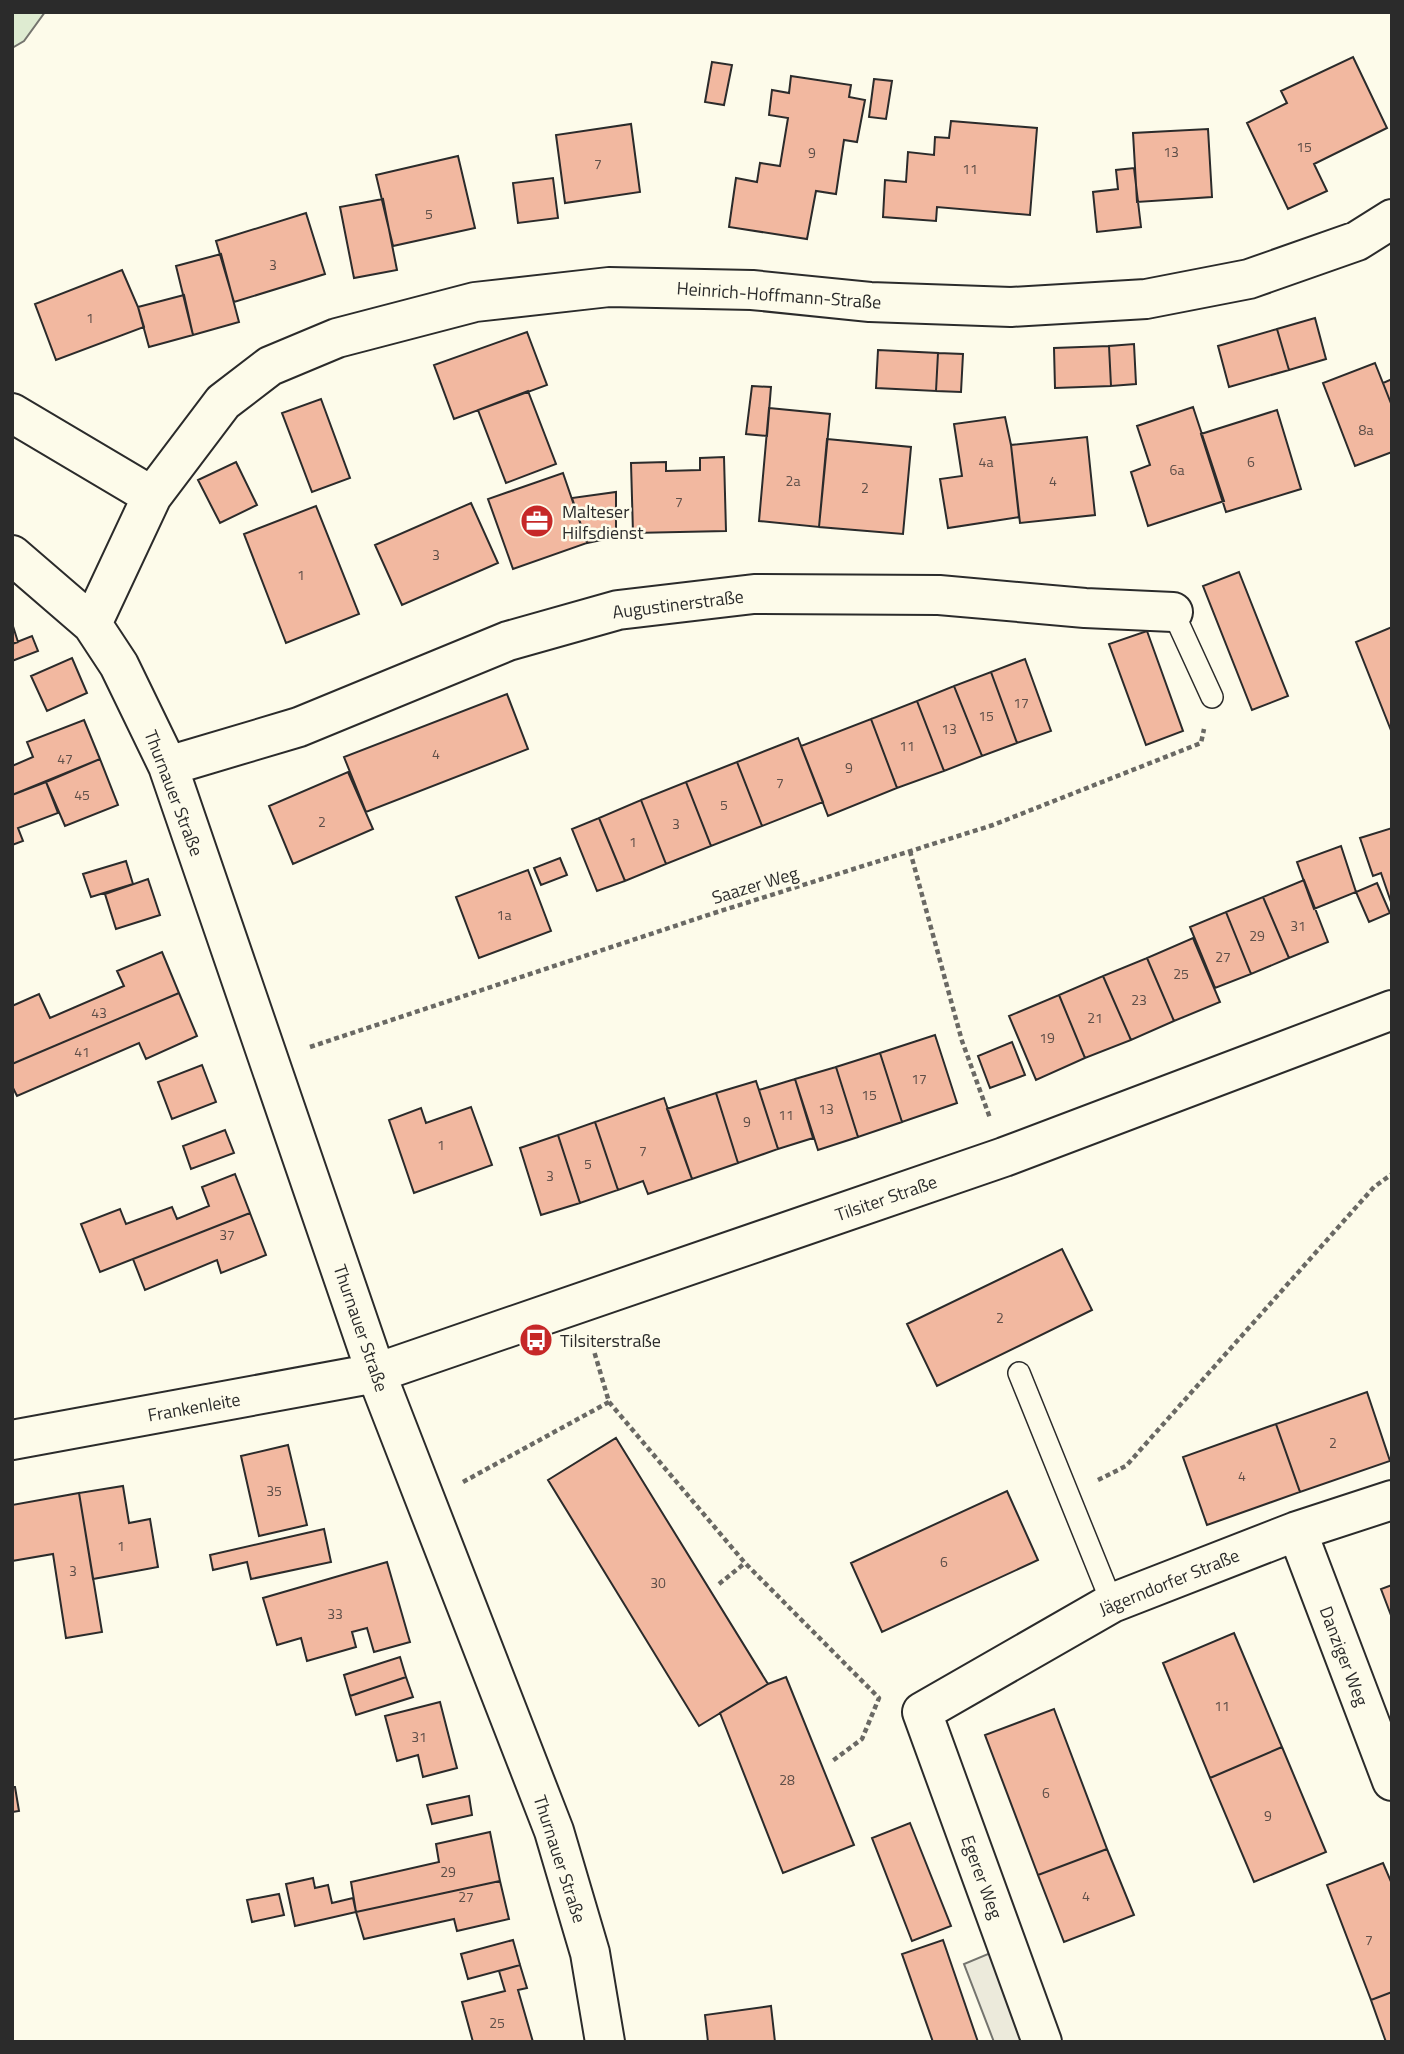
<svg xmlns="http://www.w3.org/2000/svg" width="1404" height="2054" viewBox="0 0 1404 2054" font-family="'Titillium Web',sans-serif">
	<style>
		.green { fill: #deebd1; stroke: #74746e; stroke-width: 2 }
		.parking { fill: #eceadb; stroke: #74746e; stroke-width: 2 }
		.building { fill: #f2b8a0; stroke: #2b2b2b; stroke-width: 2 }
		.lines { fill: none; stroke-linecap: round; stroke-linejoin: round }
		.lane-casing { stroke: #2b2b2b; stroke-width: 24 }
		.street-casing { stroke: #2b2b2b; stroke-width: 42 }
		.path { stroke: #6a6964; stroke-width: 4.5; stroke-dasharray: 5 3.5; stroke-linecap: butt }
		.lane { stroke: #fdfbea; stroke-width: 21 }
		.street { stroke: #fdfbea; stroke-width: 38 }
		.labels { text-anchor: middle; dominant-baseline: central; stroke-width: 5; stroke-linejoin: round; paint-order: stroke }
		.number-label { font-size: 14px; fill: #5d4e48 }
		.street-label { font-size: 18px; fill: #2b2b2b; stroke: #fdfbea }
		.poi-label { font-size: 18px; fill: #2b2b2b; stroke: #fdfbea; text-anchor: start }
	</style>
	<rect width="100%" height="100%" fill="#fdfbea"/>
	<path class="green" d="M12,12h33l-21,29 -12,7z"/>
	<path class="parking" d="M1000,1949l36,93h-42l-30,-78z"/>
	<path class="building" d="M1353,57l34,71 -73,36 13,27 -39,18 -41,-86 40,-20 -6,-12z
		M712,62l20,3 -8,40 -19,-3z
		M791,76l60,9 -2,12 16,3 -8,42 -13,-2 -8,54 -20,-3 -9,48 -78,-12 7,-49 21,4 3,-19 20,3 8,-48 -19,-3 3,-25 17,3z
		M874,79l18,2 -6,38 -17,-2z
		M951,121l86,7 -7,87 -93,-8 -1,14 -53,-4 2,-37 21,2 2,-30 26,3 1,-18 14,1z
		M631,124l9,68 -75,11 -9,-68z
		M1208,129l4,68 -75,5 -4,-69z
		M458,156l17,72 -82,18 -17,-71z
		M1134,168l7,59 -44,5 -4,-40 25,-3 -2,-19z
		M553,178l5,40 -40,5 -5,-40z
		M383,199l14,71 -43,8 -14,-71z
		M306,213l19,61 -91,28 -18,-61z
		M221,254l18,68 -46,13 -17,-69z
		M122,270l16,37 6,20 -88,33 -21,-56z
		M184,295l9,40 -44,12 -11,-40z
		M1315,318l11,41 -37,11 -12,-41z
		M1277,329l12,41 -60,17 -11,-41z
		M527,332l20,53 -93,34 -20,-54z
		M1134,344l2,40 -25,2 -2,-40z
		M1109,346l2,40 -56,2 -1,-40z
		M878,350l60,3 -2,38 -60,-3z
		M938,353l25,1 -2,38 -25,-1z
		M1375,363l17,43v46l-37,14 -32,-83z
		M1392,379v27l-9,-23z
		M752,386l19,1 -4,49 -21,-2z
		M528,391l28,73 -50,19 -28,-73z
		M321,399l29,79 -38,14 -30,-79z
		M1193,407l31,94 -76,25 -17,-54 19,-7 -13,-39z
		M769,408l61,6 -11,113 -60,-6z
		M1277,410l24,79 -75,23 -25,-78z
		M1005,417l6,28 8,72 -71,11 -8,-49 22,-3 -8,-52z
		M1087,437l8,78 -75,8 -9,-78z
		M827,439l84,8 -8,87 -84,-7z
		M724,457l2,74 -93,2 -2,-70 35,-1v9l34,-1v-12z
		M236,462l21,43 -37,18 -22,-43z
		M563,473l24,70 -74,26 -25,-70z
		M616,492v45l-29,6 -15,-45z
		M471,503l27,60 -96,42 -27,-60z
		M316,506l43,108 -73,29 -42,-109z
		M1239,572l49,124 -36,14 -49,-124z
		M12,623l6,19 -6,2z
		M1392,627v106l-36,-91z
		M1147,631l36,100 -37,14 -37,-101z
		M32,636l6,15 -26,10v-17z
		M72,658l15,35 -40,18 -16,-35z
		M1025,659l26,72 -34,12 -26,-71z
		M991,672l26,71 -35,13 -28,-70z
		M954,686l28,70 -38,15 -27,-70z
		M507,694l21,55 -162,63 -22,-55z
		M917,701l27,70 -47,17 -26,-69z
		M871,719l26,69 -69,28 -27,-70z
		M84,720l16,39 -88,36v-29l21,-9 -6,-15z
		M798,738l25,64 -61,24 -25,-64z
		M100,759l18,46 -53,21 -19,-44z
		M737,762l25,64 -51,20 -25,-64z
		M348,772l25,57 -80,35 -24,-58z
		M46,782l12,31 -40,15 5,13 -11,4v-50z
		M686,782l25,64 -45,18 -25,-64z
		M641,800l25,64 -41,17 -26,-63z
		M599,818l26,63 -28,10 -25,-62z
		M1392,828v77l-11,-32 -8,3 -13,-38z
		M1341,846l15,46 -42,17 -17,-47z
		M560,858l7,17 -26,10 -7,-17z
		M126,861l7,23 -42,13 -8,-23z
		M528,870l23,61 -72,27 -23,-61z
		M148,879l12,36 -44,14 -11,-35z
		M1304,880l24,62 -39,16 -26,-61z
		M1377,883l13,30 -21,9 -13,-30z
		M1263,897l26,61 -38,16 -25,-62z
		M1226,912l25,62 -36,14 -25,-61z
		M1193,938l27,64 -46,19 -27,-63z
		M162,952l17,41 -167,71v-58l27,-12 11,24 74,-32 -7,-15z
		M1147,958l27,63 -43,19 -28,-64z
		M1103,976l28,64 -46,18 -26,-63z
		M179,993l18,43 -51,23 -7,-16 -122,53 -5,-10v-22z
		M1059,995l26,63 -49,22 -27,-64z
		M935,1035l22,68 -55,19 -22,-69z
		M1012,1042l13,33 -35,13 -12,-32z
		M880,1053l22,69 -44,15 -22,-70z
		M202,1065l14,37 -44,17 -14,-37z
		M836,1067l22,70 -40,13 -23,-71z
		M795,1079l18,59 -35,11 -19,-59z
		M756,1081l22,68 -40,14 -22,-70z
		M716,1093l22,70 -46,16 -25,-70z
		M664,1098l28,81 -44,15 -5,-13 -25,9 -23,-68z
		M471,1107l21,58 -78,28 -25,-73 32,-12 5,15z
		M595,1122l23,68 -38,13 -22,-68z
		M225,1130l9,23 -43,16 -8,-23z
		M558,1135l22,68 -39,12 -21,-67z
		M235,1174l15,39 -150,59 -19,-48 39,-15 6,15 46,-17 5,12 32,-13 -7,-19z
		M250,1213l16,42 -45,18 -4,-13 -72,30 -12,-31z
		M1062,1249l30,61 -155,76 -30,-62z
		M1367,1392l23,69 -90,31 -24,-68z
		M1276,1424l24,68 -93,33 -24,-68z
		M616,1438l152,246 -69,42 -151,-246z
		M288,1445l19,80 -48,11 -18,-80z
		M123,1486l6,37 21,-4 8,48 -65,12 -14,-86z
		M1007,1491l31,69 -156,72 -31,-69z
		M79,1493l23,139 -36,6 -13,-84 -41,7v-56z
		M324,1529l7,33 -80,17 -4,-17 -34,8 -3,-15z
		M387,1562l23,80 -36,10 -7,-24 -15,4 4,15 -49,14 -6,-23 -24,7 -14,-47z
		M1392,1585v33l-11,-29z
		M1234,1633l48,114 -72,31 -47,-115z
		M400,1657l6,20 -56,19 -6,-21z
		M406,1677l7,20 -57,18 -6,-19z
		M786,1677l68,168 -71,28 -63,-160 48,-29z
		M440,1702l17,66 -34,9 -5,-22 -21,6 -12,-45z
		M1054,1709l53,140 -69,26 -53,-140z
		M1282,1747l44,105 -72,30 -44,-104z
		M12,1787h3l4,24 -7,1z
		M469,1796l3,19 -40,9 -5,-19z
		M910,1823l41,103 -39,15 -40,-103z
		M490,1832l10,49 -144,31 -5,-30 88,-20 -3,-18z
		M1107,1849l27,66 -70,27 -26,-67z
		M1383,1863l9,21v108l-21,8 -44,-115z
		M313,1878l2,10 13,-3 4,18 21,-5 3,14 -61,14 -9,-42z
		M500,1881l9,38 -52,12 -3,-12 -90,20 -8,-27z
		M279,1894l5,21 -32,7 -5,-22z
		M513,1940l7,25 -52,14 -7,-25z
		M943,1940l35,102h-45l-31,-88z
		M520,1965l7,23 -9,2 15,52h-60l-11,-40 43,-11 -6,-20z
		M1392,1992v50h-6l-15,-42z
		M771,2006l4,36h-67l-3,-27z"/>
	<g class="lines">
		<defs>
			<path id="lane" d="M1173,612l39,85
				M1019,1373l93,230"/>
			<path id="street" d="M12,413l140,83
				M12,555l80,69 27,41 49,101 208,607 178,458 36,122 15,89
				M92,624l60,-128 71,-94 47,-36 67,-28 138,-36 134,-15 143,3 118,12 141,5 135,-8 103,-20 108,-38 35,-22
				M168,766l131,-39 209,-86 110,-31 136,-16 185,1 146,13 88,4
				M12,1440l364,-67 628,-216 388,-147
				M1297,1531l95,250
				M1042,2042l-120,-330 190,-109 185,-72 95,-31"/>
		</defs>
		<use href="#lane" class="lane-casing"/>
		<use href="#street" class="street-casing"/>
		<path class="path" d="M910,851l52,190 28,77
			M310,1047l401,-133 282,-89 208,-82 3,-14
			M609,1402l136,161 134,135 -17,41 -31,23
			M1098,1480l28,-14 248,-279 18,-13
			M463,1482l146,-80 -15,-51
			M719,1584l26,-21"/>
		<use href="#lane" class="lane"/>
		<use href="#street" class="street"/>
	</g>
	<defs>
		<symbol id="office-disc" viewBox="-11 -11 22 22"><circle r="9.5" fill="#c62828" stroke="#fdfbea"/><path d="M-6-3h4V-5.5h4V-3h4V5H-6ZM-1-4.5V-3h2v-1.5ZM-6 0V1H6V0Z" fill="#fff"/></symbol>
		<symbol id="bus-disc" viewBox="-11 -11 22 22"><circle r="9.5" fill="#c62828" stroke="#fdfbea"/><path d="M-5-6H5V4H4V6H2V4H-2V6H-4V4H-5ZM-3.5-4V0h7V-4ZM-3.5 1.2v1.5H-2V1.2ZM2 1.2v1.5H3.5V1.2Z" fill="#fff"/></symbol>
	</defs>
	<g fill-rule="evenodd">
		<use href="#office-disc" x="518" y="502" width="38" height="38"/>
		<use href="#bus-disc" x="517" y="1321" width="38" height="38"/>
	</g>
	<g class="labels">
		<g class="number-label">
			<text x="1304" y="146">15</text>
			<text x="1171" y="151">13</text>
			<text x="812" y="152">9</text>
			<text x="598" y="163">7</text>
			<text x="970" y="168">11</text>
			<text x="429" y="213">5</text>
			<text x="273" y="264">3</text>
			<text x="90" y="317">1</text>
			<text x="1366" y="429">8a</text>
			<text x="986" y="461">4a</text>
			<text x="1251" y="461">6</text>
			<text x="1177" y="469">6a</text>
			<text x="793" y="480">2a</text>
			<text x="1053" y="480">4</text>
			<text x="865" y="487">2</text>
			<text x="679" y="501">7</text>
			<text x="436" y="554">3</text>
			<text x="301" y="574">1</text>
			<text x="1021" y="702">17</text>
			<text x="986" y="715">15</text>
			<text x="949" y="728">13</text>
			<text x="907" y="745">11</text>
			<text x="436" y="753">4</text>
			<text x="65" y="758">47</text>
			<text x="849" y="767">9</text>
			<text x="780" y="782">7</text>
			<text x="82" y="794">45</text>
			<text x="724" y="804">5</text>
			<text x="322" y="821">2</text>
			<text x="676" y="823">3</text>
			<text x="633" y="841">1</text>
			<text x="504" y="914">1a</text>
			<text x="1298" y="925">31</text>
			<text x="1257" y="935">29</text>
			<text x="1223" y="956">27</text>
			<text x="1181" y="973">25</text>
			<text x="1139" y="999">23</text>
			<text x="99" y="1012">43</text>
			<text x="1095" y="1017">21</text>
			<text x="1047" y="1037">19</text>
			<text x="82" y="1051">41</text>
			<text x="919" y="1078">17</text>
			<text x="869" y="1094">15</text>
			<text x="826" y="1108">13</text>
			<text x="786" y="1114">11</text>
			<text x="747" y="1121">9</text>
			<text x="441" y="1144">1</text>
			<text x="643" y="1150">7</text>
			<text x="588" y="1163">5</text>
			<text x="550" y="1175">3</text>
			<text x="227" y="1234">37</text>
			<text x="1000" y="1317">2</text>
			<text x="1333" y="1442">2</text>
			<text x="1242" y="1475">4</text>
			<text x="274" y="1490">35</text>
			<text x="121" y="1545">1</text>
			<text x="944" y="1561">6</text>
			<text x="73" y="1570">3</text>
			<text x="658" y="1582">30</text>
			<text x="335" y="1613">33</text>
			<text x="1222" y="1705">11</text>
			<text x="419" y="1736">31</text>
			<text x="787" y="1779">28</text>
			<text x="1046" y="1792">6</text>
			<text x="1268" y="1815">9</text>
			<text x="448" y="1871">29</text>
			<text x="1086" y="1895">4</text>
			<text x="466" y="1896">27</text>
			<text x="1369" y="1939">7</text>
			<text x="497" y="2022">25</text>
		</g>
		<g class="street-label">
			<text transform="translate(779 295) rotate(4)">Heinrich-Hoffmann-Straße</text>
			<text transform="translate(678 604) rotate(-7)">Augustinerstraße</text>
			<text transform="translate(174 793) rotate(69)">Thurnauer Straße</text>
			<text transform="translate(755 885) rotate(-17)">Saazer Weg</text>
			<text transform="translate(886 1198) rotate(-19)">Tilsiter Straße</text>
			<text transform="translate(361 1328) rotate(71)">Thurnauer Straße</text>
			<text transform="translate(194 1407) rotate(-10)">Frankenleite</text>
			<text transform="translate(1169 1582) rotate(-22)">Jägerndorfer Straße</text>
			<text transform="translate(1344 1656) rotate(69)">Danziger Weg</text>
			<text transform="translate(560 1859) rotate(72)">Thurnauer Straße</text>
			<text transform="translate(982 1877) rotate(70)">Egerer Weg</text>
		</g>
		<g class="poi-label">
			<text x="562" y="511">Malteser<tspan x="562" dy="21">Hilfsdienst</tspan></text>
			<text x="560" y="1340">Tilsiterstraße</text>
		</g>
	</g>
	<rect width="1404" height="2054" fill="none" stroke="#2b2b2b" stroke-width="28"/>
</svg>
